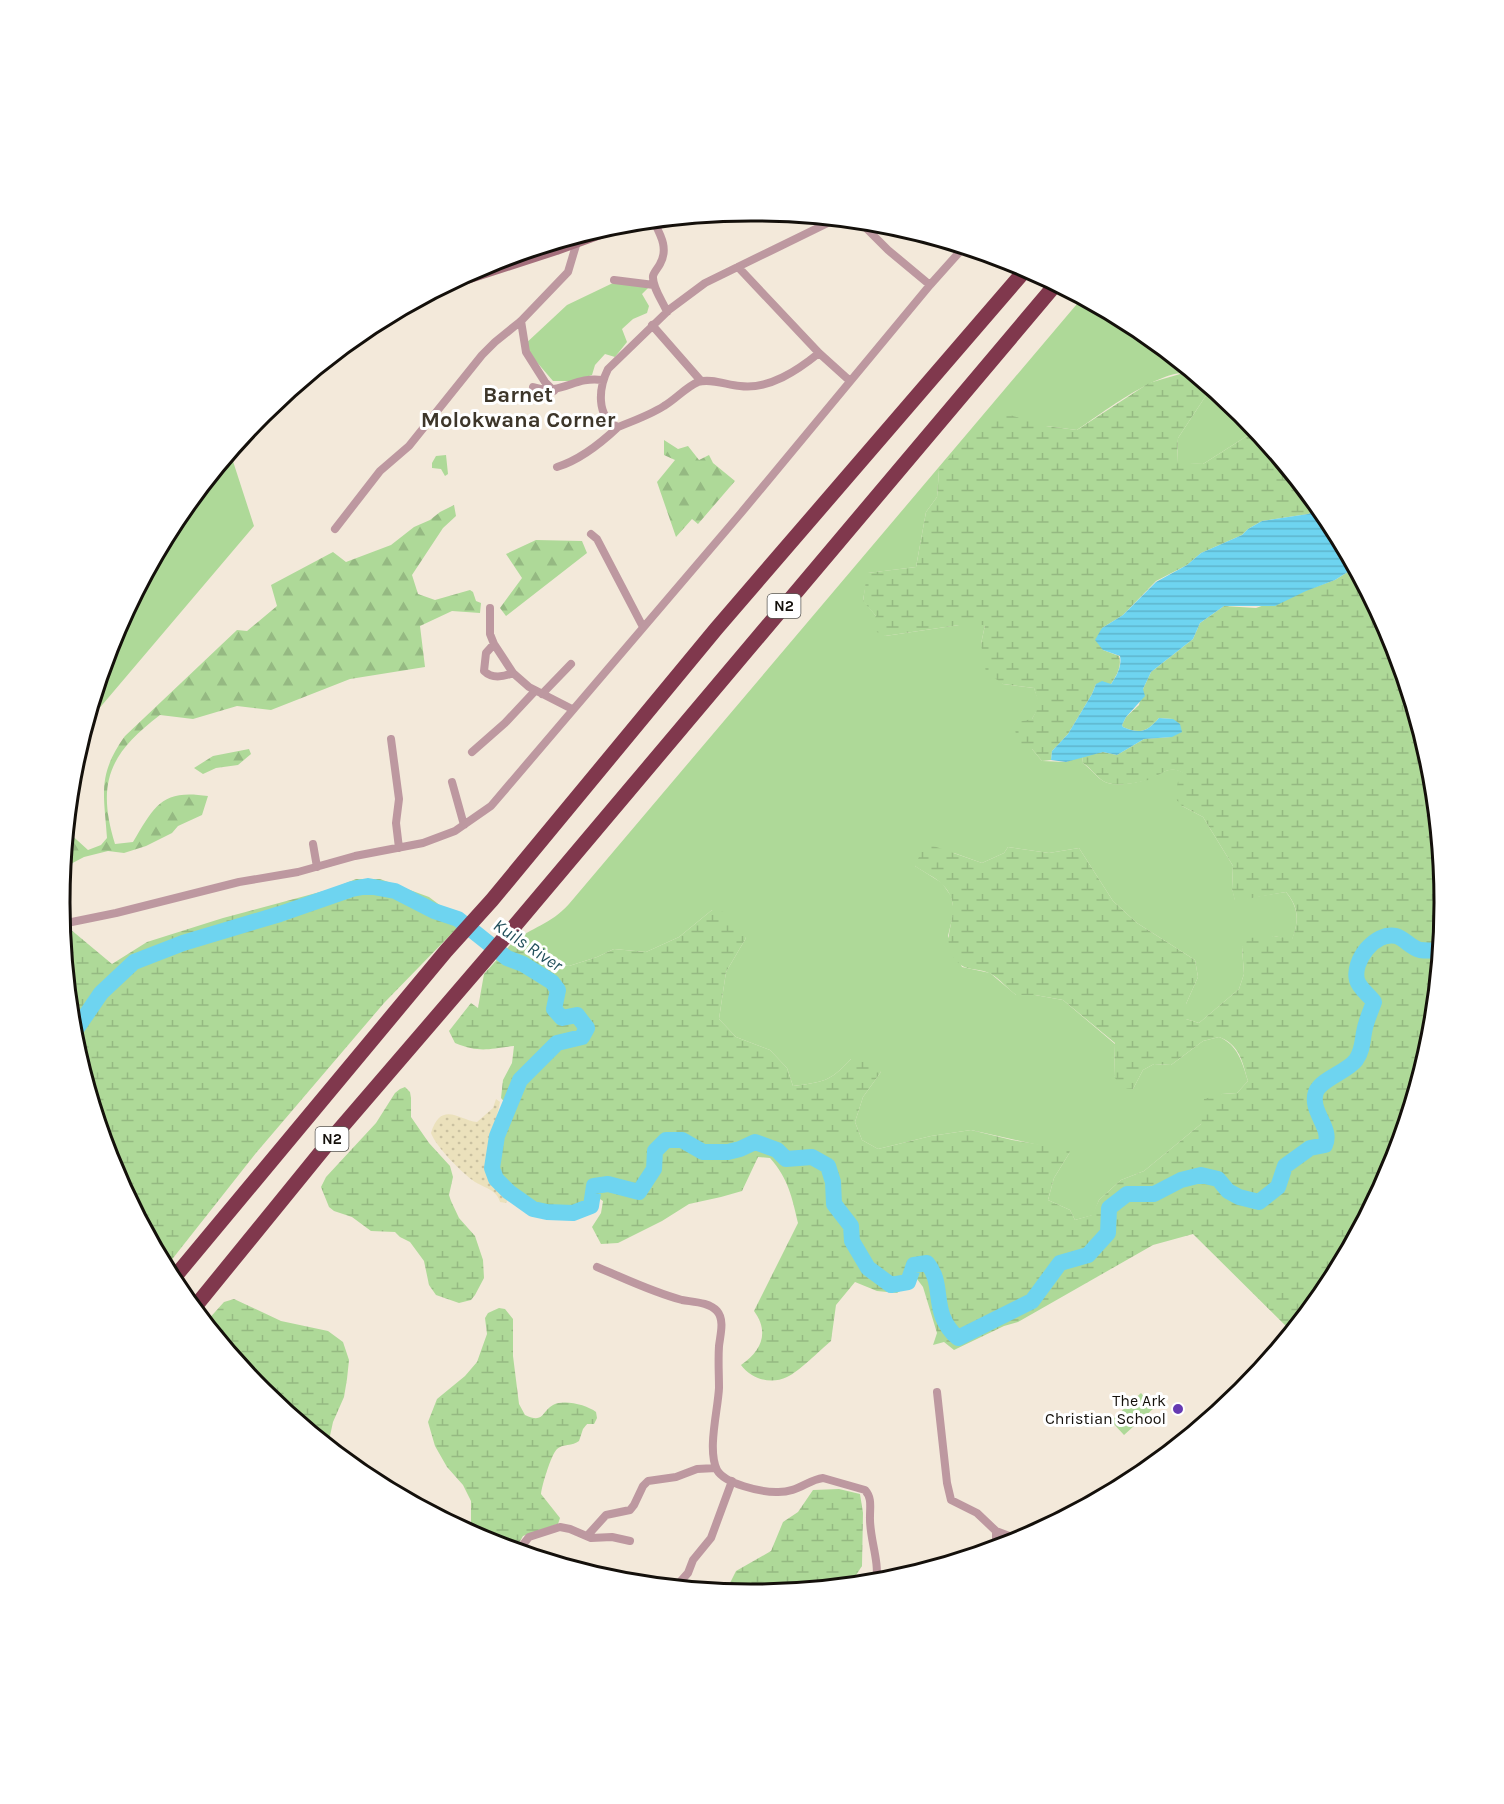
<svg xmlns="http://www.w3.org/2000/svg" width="1504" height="1804" viewBox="0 0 1504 1804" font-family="Karla,sans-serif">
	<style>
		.green { fill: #aed998 }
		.forest { fill: url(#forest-firs) }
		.wetland { fill: url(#wetland-marsh) }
		.sand { fill: url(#sand-dots) }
		.water { fill: url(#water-rules) }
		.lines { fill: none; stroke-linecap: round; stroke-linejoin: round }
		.river { stroke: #6ed4f0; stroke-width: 16 }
		.street { stroke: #bd98a0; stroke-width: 8 }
		.secondary { stroke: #a46f7c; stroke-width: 12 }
		.highway { stroke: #80384d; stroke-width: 15 }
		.poi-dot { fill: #663ab2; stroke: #fff; stroke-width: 2 }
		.labels { text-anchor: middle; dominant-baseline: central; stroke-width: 6; stroke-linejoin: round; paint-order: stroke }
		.shield { fill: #fff; stroke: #5a5854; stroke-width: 1.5 }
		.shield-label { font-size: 15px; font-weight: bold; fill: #14100b }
		.poi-label { font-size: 16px; fill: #14100b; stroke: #fff; text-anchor: end }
		.water-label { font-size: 18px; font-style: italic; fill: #24515d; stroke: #fff }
		.district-label { font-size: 22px; font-weight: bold; fill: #3d362a; stroke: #fff }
		.rim { fill: none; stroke: #14100b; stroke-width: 3 }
	</style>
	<defs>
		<pattern id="forest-firs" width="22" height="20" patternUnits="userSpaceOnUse" patternTransform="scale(1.5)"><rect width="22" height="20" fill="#aed998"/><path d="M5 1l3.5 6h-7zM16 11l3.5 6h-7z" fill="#95b982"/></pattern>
		<pattern id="wetland-marsh" width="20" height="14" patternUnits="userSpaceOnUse" patternTransform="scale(1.5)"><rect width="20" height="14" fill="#aed998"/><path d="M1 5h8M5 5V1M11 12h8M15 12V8" fill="none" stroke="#95b982"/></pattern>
		<pattern id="sand-dots" width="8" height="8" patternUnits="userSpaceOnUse" patternTransform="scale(1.5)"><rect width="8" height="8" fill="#ebe1bc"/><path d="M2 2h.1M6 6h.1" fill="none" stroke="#c9c0a0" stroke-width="1.8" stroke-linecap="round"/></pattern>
		<pattern id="water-rules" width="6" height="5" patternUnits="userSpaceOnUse" patternTransform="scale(1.5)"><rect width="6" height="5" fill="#6ed4f0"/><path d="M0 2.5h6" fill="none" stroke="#5eb5cc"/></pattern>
	</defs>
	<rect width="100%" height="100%" fill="#f3e9da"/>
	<path class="green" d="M615,282l34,5 -7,7 7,12 -2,7 -14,6 -11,10 5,13 -12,15 -10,-3 -10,11 -3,10 -18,6h-21l-30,-35 44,-41z
		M1082,298l55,29 57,47c-29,-10 -93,40 -117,56l-31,-4 -107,44 -2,27 -11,15 -10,55 -48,6 -5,27 13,16 9,20 74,-11h26l-4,19 22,40 31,4 6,17 -8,14v30l10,12 24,1 16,-6 1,7c8,6 14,15 22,19 10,5 33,1 43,-3 17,-5 20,-16 40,-4l-6,31 21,11 30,49 -1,22 3,12 51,-8c13,16 13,29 6,48l-18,-4 -32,11 2,27 -5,15 -40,34 -13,-4v-15l12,-27 -3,-17 -58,-37 -24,-22 -34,-53 -30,5 -41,-6 -4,6 -22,10 -28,-10 -39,13 27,17 9,13 3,15 -6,25 14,31 28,6 26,22h19l28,5 52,44 -1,32 19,13 10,-19 11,-6 17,1 32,-24 16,-4c19,8 23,25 29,44l-11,12 -15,1 -21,30 -57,47 -23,9 -22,20 -6,15 -18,5 -5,-10 -22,-10 6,-22 16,-26 -99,-22 -40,6 -53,13 -16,-9 -7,-18 8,-25 18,-25 -30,-13c-21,23 -28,23 -58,27l-6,-18 -17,-18 -34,-13 -17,-18 7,-47 20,-34 -34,-28 -33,27 -33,15 -32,-3 -17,8 -28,9 -18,-3 -38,-21c19,-15 37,-17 56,-38z
		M1203,382l39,31 17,21 -12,2 -44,28 -26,-1 1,-25 29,-44z
		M230,452l24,74 -168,198 27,-87 64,-120z
		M446,455l2,19 -3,2 -4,-7 -9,-1v-5l4,-7z
		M1141,1393l13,15 -30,27 -13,-14z"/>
	<path class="forest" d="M664,440l14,9 10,-3 11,14 10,-5 4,8 22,18 -37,43 -6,-5 -16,18 -19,-55 18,-22 -11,-5z
		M454,505l2,11 -13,12 -31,47 6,19 17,6 35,-10 3,2 3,9 5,2 -1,10 -28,-2 -32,15 5,41 -75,12 -79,31 -34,-4 -44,13 -33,-4c-50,38 -64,67 -45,129l18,-2c22,-37 29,-53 75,-46l-6,19 -24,11 -6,7 -26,13 -22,7 -16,-2 -24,6 -21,11 4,-37 21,19 13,-5 6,-7c-3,-44 -10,-63 18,-102l112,-106 10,1 30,-25 -6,-21 62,-33 13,10 45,-17 23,-18 16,-7 10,-8z
		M536,540l46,1 5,12 -81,63 -6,-8 22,-30 -16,-24z
		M249,749l2,5 -13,11 -22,3 -13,6 -9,-6 19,-12z"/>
	<path class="wetland" d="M1187,372c13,4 17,10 20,22l-29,44 -1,24 26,2 44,-28 12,-2 62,75 -13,5 -46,7 -14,8 -6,6 -41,18 -14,12 -31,16 -33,34 -21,13 1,22 16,6c3,10 -2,19 -8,28h-15l-4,10 -24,40 -16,17 -1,9 -9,1 -10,-12 -13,3 -5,-29 18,-4 7,-14 -5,-17 -31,-4 -17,-12 -5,-28 4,-19h-26l-74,11 -16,-8 7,-12 -13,-15 4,-28 49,-6 10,-55 11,-15 2,-27 43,-49 28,-6 36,11 31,4 72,-47z
		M1354,568l37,70 40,129 13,135 -13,135 -40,130 -64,120 -36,44 -98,-97 -40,11 -135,77 -14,4 -50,24 -10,-8 -11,3 4,-12 -14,-46 -6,-8 -20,14 -20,-2 -22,-9 -19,23 -5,36c-12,10 -31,30 -44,36 -16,8 -36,2 -46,-12 20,-14 29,-32 13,-54l44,-88c-6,-26 -10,-45 -28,-65l-12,-1 -16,34 -21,6 -32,7 -27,17 -44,22 -17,1 -9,-17 9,-14 2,-12 -9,-6 -3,11c-31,12 -52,10 -78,-11 -9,-6 -18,-15 -21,-25 -4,-17 10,-47 17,-63l-8,-9 2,-18 9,-17 2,-17c-26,3 -34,7 -59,-3l-6,-12 22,-28 7,5 6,-34 29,-32 38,21 18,3 28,-9 17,-8 32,3 33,-15 33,-27 18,3 16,25 -20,34 -7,47 17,18 34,13 17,18 6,18c30,-4 37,-4 58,-27h20l10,13 -18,25 -8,25 7,18 16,9 53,-13 40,-6 41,10 56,9 2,3 -16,26 -6,22 22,10 5,10 17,-5 7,-15 22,-20 23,-9 57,-47 3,-25 18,-5 15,-1 11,-12c-6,-20 -8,-36 -29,-44l-16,4 -32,24 -17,-1 -11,6 -10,19 -12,-1 -7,-12 1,-33 -52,-43 -28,-5h-19c-8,-6 -16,-16 -25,-21 -14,-8 -25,0 -37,-16 -17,-24 14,-48 -12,-74 -7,-7 -19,-12 -27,-18l10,-23 57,20 22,-10 4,-6 41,6 30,-5 34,53 24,22 58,37 3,17 -12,27v15l13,4 40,-34 5,-15 -2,-27 7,-9 25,-2 18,3c7,-18 7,-32 -6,-47l-51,9 -3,-12 1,-23 -30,-49 -21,-11 -8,-9 4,-15 9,-7c-19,-12 -23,-1 -39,5 -11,3 -33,7 -43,2 -8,-4 -14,-14 -22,-19l-1,-7 21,-4 14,3 27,-16 27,-2 2,-18 -14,-1c-11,13 -19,17 -36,9l-1,-2 4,-8 13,-12 4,-16 8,-17 42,-33 7,-16 24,-17 32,2 79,-28z
		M356,879h24l49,18 20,15 9,15 -74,76 -128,150 -90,114 -53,-101 -40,-129 -10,-107 7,-1 42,35 35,-22 76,-24 108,-29z
		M405,1087l5,5 1,6v19l18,26 21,23 3,11 -4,18 2,6 8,17 16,18 8,24 1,18 -9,17 -4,5 -12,3 -23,-8 -7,-10 -5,-24 -14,-19 -10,-5 -5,-5 -24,-1 -19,-14 -18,-6 -5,-4 -8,-20 5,-10 50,-54 19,-30 5,-4z
		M234,1299l47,22 47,10 15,11 6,18 -2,19 -3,18 -11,25 -5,23 -66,-54 -56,-69 18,-20z
		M499,1308l6,1 8,10v37l6,48 6,11c19,9 16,-3 28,-10 11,-6 34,0 43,7l1,6 -3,6h-7l-4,5 -4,12c-6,5 -17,3 -22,8 -6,6 -15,36 -16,45l19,24 -2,6 -35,12 -8,14 -28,-9 -16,-8v-32l-8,-16 -16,-18 -12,-21 -7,-24 9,-23 28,-23 12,-14 10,-28 -2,-16 3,-5z
		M839,1489l21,5 3,19 -1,53 -12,18 -98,10 -26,-3 10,-20 35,-20 12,-29 15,-10 15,-22z"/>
	<path class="sand" d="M496,1099l4,3 -14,63 3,14 19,19 -2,5 -6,-1c-3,-12 -15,-14 -25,-20 -13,-9 -39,-35 -44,-49 10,-33 28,-13 46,-11l16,-14z"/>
	<path class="water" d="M1321,509l7,9 26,50 -19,12 -29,11 -31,15h-51l-24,17 -7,16 -42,33 -8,17 2,7 -19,21 -4,8 1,2c17,8 25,4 36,-9l14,1 7,5 2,8 -10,5 -28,2 -27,16 -14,-3 -37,10 -15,-2 1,-9 16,-17 24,-40 4,-10 6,-3 9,3c6,-8 11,-18 9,-28l-17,-6 -8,-10 7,-12 21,-13 33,-33 31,-17 14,-12 41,-18 6,-6 14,-8 46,-7z"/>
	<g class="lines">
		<path class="river" d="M73,1034l28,-41 33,-31 49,-19 97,-29 72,-25 16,-3 27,5 39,20 24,8 49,39 16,6 29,18 6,8 -4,19 8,9 15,-3 10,13 -5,9 -25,6 -37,37 -23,56 -5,32 4,11 13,13 24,17 14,3 26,1 18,-7 3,-20 14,-2 31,8 15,-23 1,-18 11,-11h16l21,12h25l12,-3 15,-7 22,8 9,9 26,-2 16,9 5,16 1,22 17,22 1,15 16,27 23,17 17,-3 6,-17 13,-2c19,22 2,50 31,75l74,-37 28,-38 28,-8 20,-22 1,-25 18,-14h27l27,-14 20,-5 17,4 10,12 11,6 20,5 19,-15 7,-21 25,-18 15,-3c8,-17 -16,-34 -9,-53 5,-13 31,-20 40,-32 8,-11 6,-24 10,-36 2,-7 5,-14 8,-22 -5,-7 -15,-14 -17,-22 -5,-19 18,-49 39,-44 8,2 15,12 24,14 6,1 13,0 19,1"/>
		<path class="street" d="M653,220c7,14 16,28 7,44 -2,4 -6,8 -7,12 -1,11 10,26 14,36
			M858,220l30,30 42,35
			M738,267l81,86 31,28
			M614,280l40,5
			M521,321l5,31 19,30 9,9
			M652,325l49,56
			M819,353c-21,17 -50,37 -79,33 -13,-1 -29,-8 -42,-4 -12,5 -22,17 -34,24 -14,9 -31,15 -46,21 -23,-10 -19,-40 -10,-58l62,-60 35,-26 133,-65
			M533,387c30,9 40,-11 69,-7
			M557,467c23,-7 43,-23 61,-40
			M335,529l45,-58 29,-25 73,-91 13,-13 26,-21 47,-49 9,-30
			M591,534l6,5 46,88
			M490,608v26l4,10 19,29 16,14 43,22
			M494,644l-8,9 -2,18c8,8 19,6 29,2
			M542,694l29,-30
			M391,739l8,60 -3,24 3,25
			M472,752l33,-29 30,-32
			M452,782l12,43
			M313,844l4,23
			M62,924l54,-11 123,-31 59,-10 57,-16 68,-13 32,-12 36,-25 250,-293 189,-228 34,-38
			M597,1267c29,12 55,25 85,33 11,2 27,2 35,11 8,9 3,25 2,35 -1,14 0,28 0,42 -1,22 -12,62 -2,82 8,14 44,22 59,22 22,1 31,-12 47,-14l42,12c7,8 5,16 5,26 -1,22 10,45 6,66
			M937,1392l10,91 4,17 26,13 19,18 24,9
			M996,1531v17
			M587,1536l19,-21 24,-5 4,-5 9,-19 5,-5 28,-4 21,-8 19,-1
			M518,1551l11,-14 31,-10 10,2 21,9 21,-1 18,4
			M673,1586l6,-3 9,-10 5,-13 18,-22 21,-57"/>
		<path class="secondary" d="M445,285l111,-36 74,-27"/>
		<path class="highway" d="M173,1279l273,-328 46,-51 224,-271 311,-361
			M194,1308l140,-172 178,-207 544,-645"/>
	</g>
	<circle class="poi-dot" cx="1178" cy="1409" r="6"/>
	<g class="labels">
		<g class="shield">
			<rect x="767.5" y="594" width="33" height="24" rx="4.5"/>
			<rect x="315.5" y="1127" width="33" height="24" rx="4.5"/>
		</g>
		<g class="shield-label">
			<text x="784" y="606">N2</text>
			<text x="332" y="1139">N2</text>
		</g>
		<g class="poi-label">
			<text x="1166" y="1400">The Ark<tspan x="1166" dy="18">Christian School</tspan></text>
		</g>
		<g class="water-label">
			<text transform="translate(528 945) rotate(34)">Kuils River</text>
		</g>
		<g class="district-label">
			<text x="518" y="395">Barnet<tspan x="518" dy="25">Molokwana Corner</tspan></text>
		</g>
	</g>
	<path d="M0 0H1504V1804H0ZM751 221H753A681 681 0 0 1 1434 902V903A681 681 0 0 1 753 1584H751A681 681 0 0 1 70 903V902A681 681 0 0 1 751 221Z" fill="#fff" fill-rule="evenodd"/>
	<path class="rim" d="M751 221H753A681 681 0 0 1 1434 902V903A681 681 0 0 1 753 1584H751A681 681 0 0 1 70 903V902A681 681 0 0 1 751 221Z"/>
</svg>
